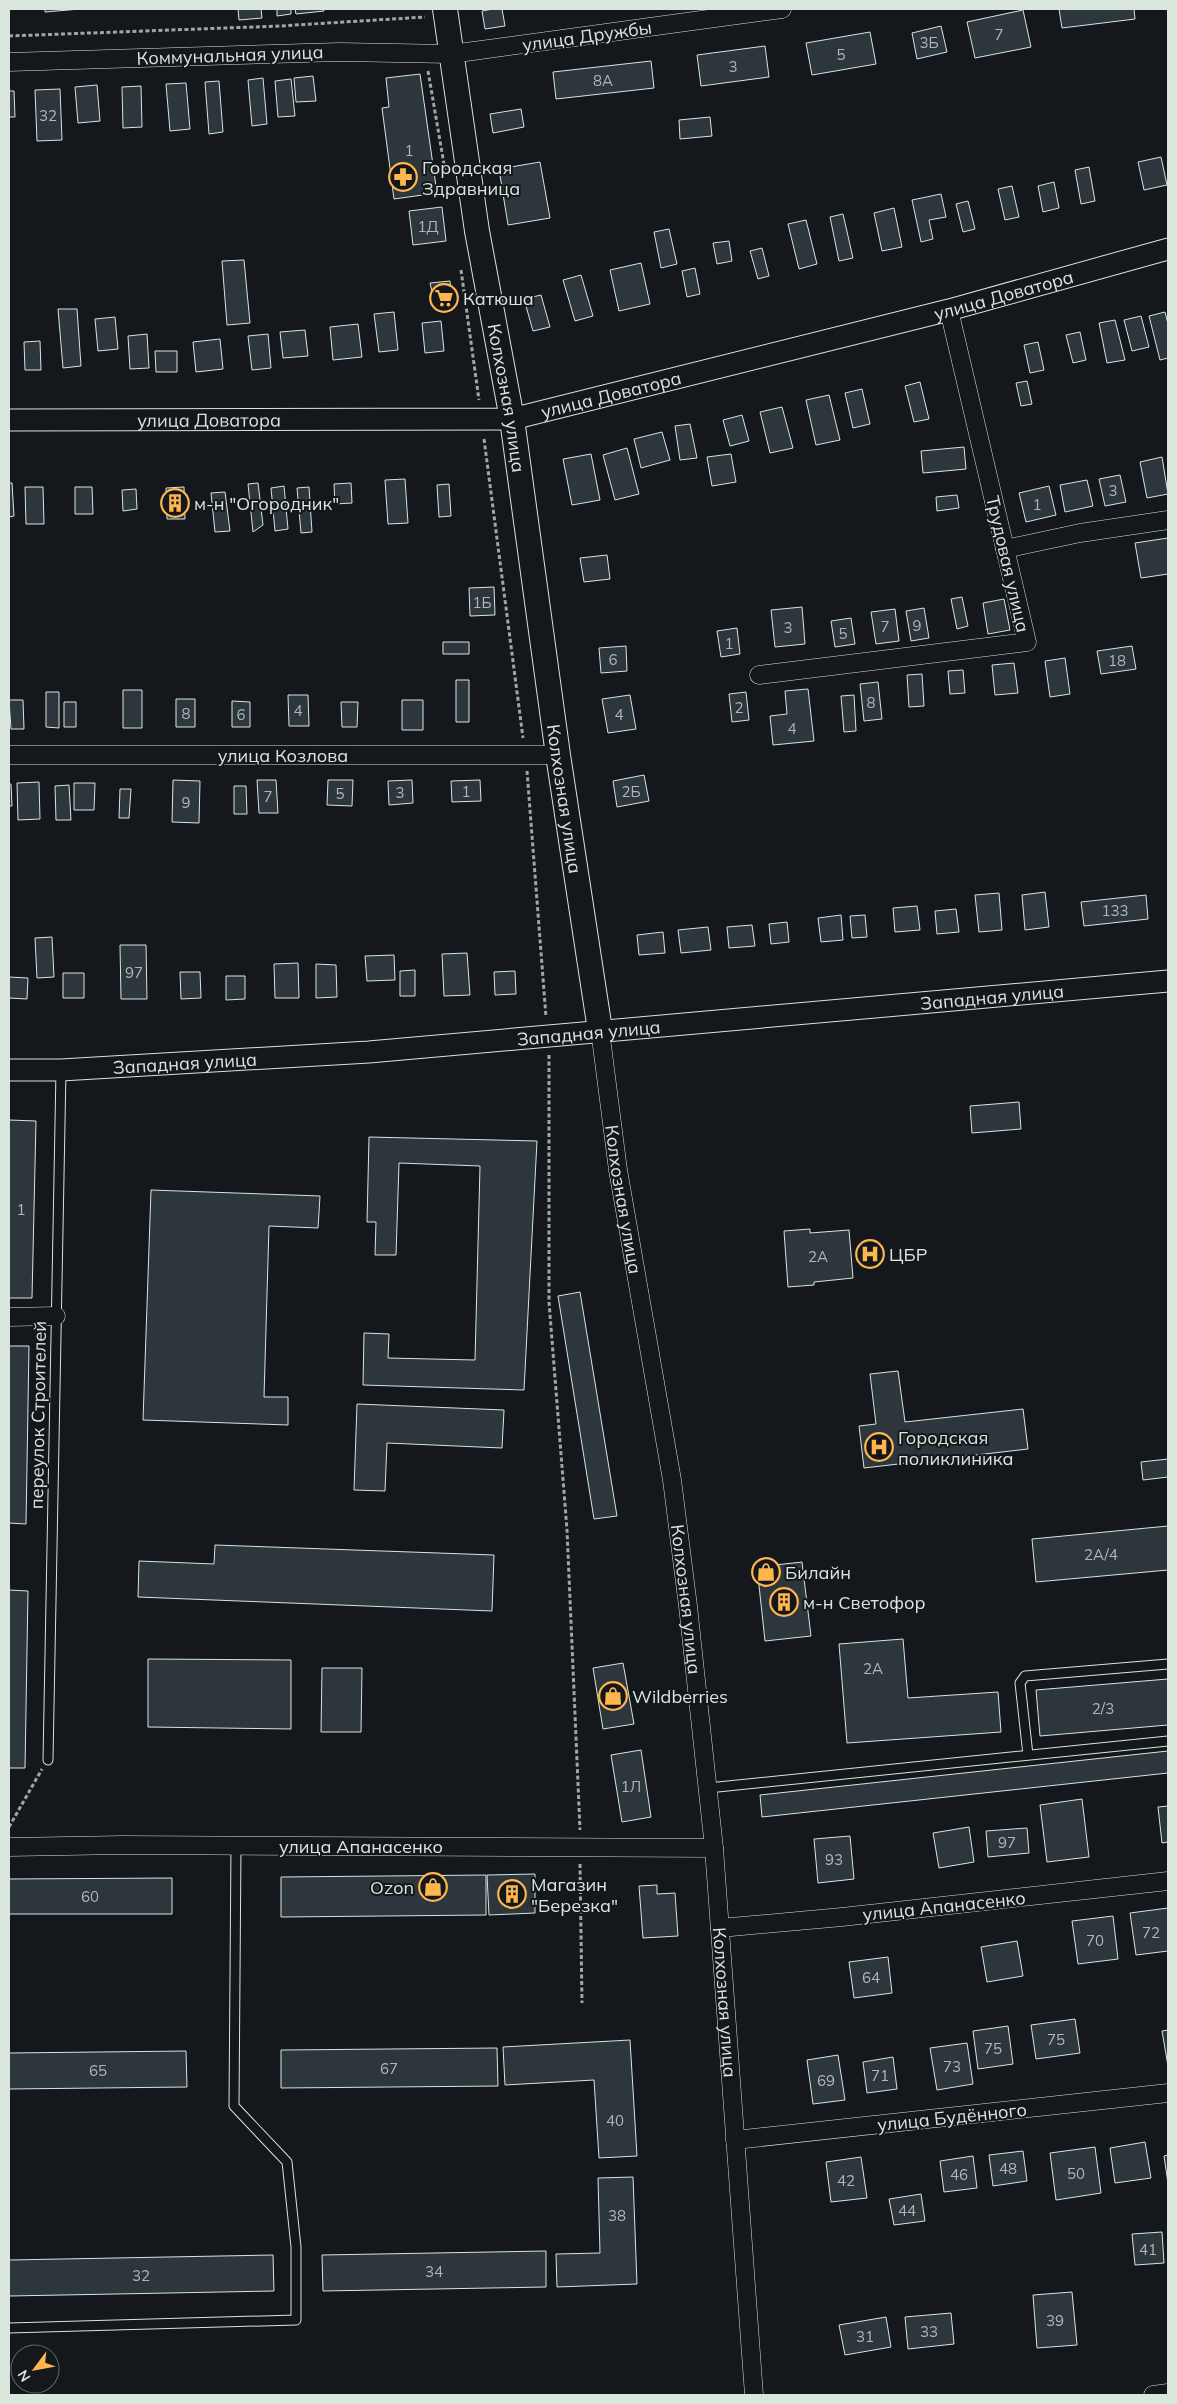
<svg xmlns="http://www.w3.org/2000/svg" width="1177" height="2404" viewBox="0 0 1177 2404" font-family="Mulish,sans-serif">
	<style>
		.building { fill: #2c363c; stroke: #d8e6dc }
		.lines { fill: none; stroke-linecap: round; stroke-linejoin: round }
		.service-casing { stroke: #d8e6dc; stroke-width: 11 }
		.minor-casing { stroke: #d8e6dc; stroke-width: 19 }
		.tertiary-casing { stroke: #d8e6dc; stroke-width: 23 }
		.secondary-casing { stroke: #d8e6dc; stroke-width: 26 }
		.path { stroke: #9da8a2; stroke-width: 3; stroke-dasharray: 4 2.5; stroke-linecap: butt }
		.service { stroke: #14181c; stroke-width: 9 }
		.minor { stroke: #14181c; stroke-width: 18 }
		.tertiary { stroke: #14181c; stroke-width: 21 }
		.secondary { stroke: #14181c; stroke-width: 24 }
		.labels { text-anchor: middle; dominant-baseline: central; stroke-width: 4; stroke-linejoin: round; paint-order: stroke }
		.number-label { font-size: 15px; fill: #adbab4 }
		.street-label { font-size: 18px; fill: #d8e6dc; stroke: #14181c }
		.poi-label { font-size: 18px; fill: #d8e6dc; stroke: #14181c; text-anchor: start }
	</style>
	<rect width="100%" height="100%" fill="#14181c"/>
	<path class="building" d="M45,9h35l-35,3z
		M238,9h23l1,9 -23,2z
		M277,9h14v5l-14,2z
		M295,9h28l1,2 -28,3z
		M493,9h9l3,17 -20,3 -3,-18z
		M1059,9h75l1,10 -73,9z
		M1023,10l8,37 -56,11 -8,-36z
		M941,26l6,26 -30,7 -5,-26z
		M870,32l6,32 -64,11 -6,-32z
		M765,46l4,31 -68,9 -4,-31z
		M651,61l3,27 -98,11 -3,-27z
		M420,74l17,119 -43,6 -12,-91 7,-1 -3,-29z
		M313,76l3,25 -20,1 -2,-24z
		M263,78l4,46 -15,2 -4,-46z
		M291,79l4,37 -17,1 -3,-36z
		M219,81l4,51 -14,2 -4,-52z
		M186,83l4,46 -20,2 -4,-47z
		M97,85l3,36 -22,2 -3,-36z
		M141,86l1,41 -19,1 -1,-41z
		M60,89l2,51 -25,1 -2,-51z
		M9,91h5l1,26h-6z
		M521,109l3,18 -31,6 -3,-19z
		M710,117l2,19 -32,3 -1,-19z
		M1161,157l6,28 -23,5 -6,-28z
		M540,162l10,56 -42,7 -9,-56z
		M1089,167l6,34 -14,3 -6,-34z
		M1054,182l5,26 -16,4 -5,-26z
		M1012,186l7,31 -14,3 -7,-31z
		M941,194l5,23 -17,3 4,19 -12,3 -9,-42z
		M968,201l7,28 -12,3 -7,-28z
		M442,207l4,34 -33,4 -4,-34z
		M894,208l8,39 -20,4 -8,-38z
		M843,214l10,44 -14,3 -9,-44z
		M806,220l11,44 -18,5 -11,-45z
		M669,229l8,35 -16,4 -7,-36z
		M729,241l3,20 -15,3 -4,-21z
		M762,248l7,28 -11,3 -8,-28z
		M244,260l6,63 -23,2 -5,-64z
		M641,263l9,41 -31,7 -9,-41z
		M695,268l5,26 -13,3 -5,-26z
		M581,275l12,41 -18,5 -12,-41z
		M450,281l2,23 -16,5 -6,-26z
		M541,295l9,32 -17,4 -9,-32z
		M58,309h19l4,57 -18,2z
		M394,312l4,38 -19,2 -5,-38z
		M1165,312l3,12v34l-8,2 -11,-44z
		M1141,316l8,31 -17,4 -8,-31z
		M115,317l3,32 -20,2 -3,-32z
		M1115,320l10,40 -18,3 -8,-40z
		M441,321l3,30 -19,2 -3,-30z
		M358,324l4,33 -29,3 -3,-33z
		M305,330l3,26 -25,2 -3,-26z
		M1080,332l6,28 -13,3 -7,-28z
		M147,334l2,34 -19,1 -2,-33z
		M268,334l3,34 -19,2 -4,-34z
		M220,339l3,30 -27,3 -3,-30z
		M40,341l1,29h-16l-1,-28z
		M1038,342l6,28 -14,3 -6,-28z
		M155,351h22v21h-21z
		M1027,381l5,23 -11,2 -5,-23z
		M920,382l9,37 -15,3 -9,-36z
		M862,389l8,35 -17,4 -8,-35z
		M829,395l11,45 -24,5 -10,-45z
		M782,407l11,41 -23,5 -10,-41z
		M742,415l7,26 -19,5 -7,-26z
		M690,424l7,34 -17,2 -5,-34z
		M662,432l8,28 -29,8 -7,-29z
		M964,447l2,22 -43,4 -2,-22z
		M627,448l12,46 -24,6 -12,-45z
		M591,454l9,46 -28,5 -9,-46z
		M731,454l5,28 -24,4 -5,-29z
		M1162,457l6,37 -21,4 -7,-36z
		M1120,475l6,27 -21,4 -6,-27z
		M405,479l3,44 -20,1 -3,-44z
		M1087,480l6,26 -28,6 -5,-27z
		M9,483h3l2,33 -5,1z
		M258,483l5,42 -10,7 -5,-48z
		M351,483l1,20 -17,1 -1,-20z
		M449,484l2,32 -12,1 -2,-32z
		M284,486l4,43 -13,2 -4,-43z
		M1049,486l7,29 -30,7 -7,-29z
		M25,487h18l1,37h-18z
		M75,487h17l1,27h-18z
		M184,487l1,32h-18l-1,-31z
		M309,487l3,45 -11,1 -4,-45z
		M136,489l1,20 -14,2 -1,-21z
		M225,492l5,39 -15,1 -4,-39z
		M957,495l2,13 -22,3 -1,-14z
		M1168,538v36l-27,4 -6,-35z
		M607,555l3,24 -26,3 -4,-24z
		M494,587l1,28 -25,1 -1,-28z
		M962,597l6,29 -11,3 -6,-30z
		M1004,599l6,31 -22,4 -5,-31z
		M802,607l3,37 -30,3 -4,-37z
		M924,608l5,30 -18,3 -5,-30z
		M895,609l4,32 -23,3 -5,-32z
		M851,618l4,26 -20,3 -4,-26z
		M737,628l3,26 -19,3 -4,-26z
		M443,642h26v12h-26z
		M626,646l1,25 -26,2 -2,-25z
		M1132,646l4,23 -35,5 -4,-23z
		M1065,658l5,36 -20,3 -5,-36z
		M1014,663l4,30 -23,2 -3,-30z
		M963,670l2,23 -15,1 -2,-23z
		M922,674l2,32 -15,1 -2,-32z
		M456,680h13v42h-13z
		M878,682l4,37 -18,2 -4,-37z
		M808,689l6,52 -41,4 -3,-29 17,-2 -2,-23z
		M123,690h19v38h-19z
		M46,692h13v36l-13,-1z
		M746,692l3,28 -17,2 -3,-28z
		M288,695h20l1,31h-20z
		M630,695l6,34 -28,4 -6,-34z
		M854,695l2,36 -12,1 -3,-36z
		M176,699h19v28h-19z
		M9,700h14l1,29h-13z
		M402,700h21v30h-21z
		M232,701l18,1v25h-18z
		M64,702h12v25h-12z
		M341,702h17l-1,25h-15z
		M644,775l5,26 -32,6 -4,-26z
		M173,780l27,1 -1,42 -27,-1z
		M257,780h19l2,33h-19z
		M328,780h25l-1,26 -25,-1z
		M412,780l1,23 -24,2 -1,-24z
		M480,780l1,21 -29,1 -1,-21z
		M39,782l1,37 -22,1 -1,-37z
		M74,783h21l-1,27h-20z
		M9,784h2l1,22h-3z
		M69,785l2,35h-15l-1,-34z
		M234,786h12l1,28h-13z
		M120,789h11l-2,29h-10z
		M1045,892l4,35 -24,3 -3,-35z
		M999,893l3,37 -23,2 -4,-37z
		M1146,895l2,24 -64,7 -3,-24z
		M917,906l3,24 -25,2 -2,-24z
		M956,909l3,23 -22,2 -2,-23z
		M841,915l2,25 -22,2 -3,-24z
		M865,915l2,22 -15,1 -2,-22z
		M787,922l2,20 -18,2 -2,-20z
		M752,925l3,21 -26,2 -2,-21z
		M708,927l3,23 -30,3 -3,-23z
		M663,932l2,21 -26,2 -2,-20z
		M52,937l2,40 -17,1 -2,-40z
		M120,945h26l1,54h-26z
		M467,953l3,42 -26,1 -2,-42z
		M394,955l1,25 -28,1 -2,-25z
		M298,963l1,35h-24l-1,-34z
		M316,964l20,1 1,32 -21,1z
		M415,970v26h-15v-25z
		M515,971l1,23 -21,1 -1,-23z
		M180,972h20l1,26 -20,1z
		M63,973h21v25h-21z
		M226,976h19v23l-19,1z
		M9,977l19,1 -1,21 -18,-1z
		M1019,1102l2,27 -49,4 -2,-27z
		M9,1120l27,1 -4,177h-23z
		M369,1137l168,4 -13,249 -161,-5 1,-52 25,1 -1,24 87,2 5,-194 -81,-3 -3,92h-21l1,-33h-9z
		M151,1190l169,6 -2,32 -49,-2 -5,171h24v28l-145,-5z
		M810,1229v4l39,-3 4,48 -39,4v3l-26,2 -4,-56z
		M580,1292l37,224 -23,3 -36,-223z
		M9,1346h20l-3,178 -17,-1z
		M898,1371l7,51 118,-13 5,40 -164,19 -5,-42 17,-2 -6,-50z
		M357,1404l147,6 -2,38 -115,-5 -2,48 -31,-1z
		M1168,1459v18l-25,3 -2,-18z
		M1168,1526v44l-132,12 -4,-43z
		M215,1545l279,10 -2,56 -354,-14 1,-36 75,3z
		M802,1562l9,74 -46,5 -8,-74z
		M9,1590l19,1 -3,177h-16z
		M903,1639l5,59 90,-6 3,40 -154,11 -8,-99z
		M148,1659l143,1v69l-143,-2z
		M623,1663l11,61 -31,5 -10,-61z
		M322,1668h40l-1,64h-40z
		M1168,1679v46l-128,11 -4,-46z
		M641,1750l10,67 -29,5 -11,-67z
		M1168,1751v22l-406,44 -2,-22z
		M1082,1799l7,58 -42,5 -7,-57z
		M1168,1806v36l-6,1 -4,-36z
		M969,1827l5,35 -35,6 -6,-35z
		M1027,1828l2,25 -41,4 -2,-26z
		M850,1836l4,43 -36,4 -4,-44z
		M535,1874v39l-46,2 -2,-40z
		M486,1875v40l-205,2v-40z
		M172,1878v36h-163v-35z
		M657,1885v9l18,-1 3,43 -35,2 -4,-52z
		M1168,1908v43l-32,4 -6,-42z
		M1113,1916l5,43 -40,5 -6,-43z
		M1017,1941l6,35 -36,6 -6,-35z
		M888,1957l4,36 -38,5 -5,-36z
		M1075,2019l5,34 -44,6 -5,-34z
		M1008,2026l5,38 -35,5 -5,-38z
		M1168,2030v36l-6,-35z
		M630,2040l7,116 -38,2 -5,-78 -89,5 -2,-38z
		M967,2043l6,41 -36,6 -7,-42z
		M497,2048l1,38 -217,2v-38z
		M186,2051l1,36 -178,2v-36z
		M838,2055l7,45 -32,4 -6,-44z
		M893,2057l4,32 -30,4 -4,-31z
		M1145,2142l6,36 -36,5 -5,-35z
		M1095,2147l6,46 -45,7 -6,-47z
		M1023,2151l4,30 -34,5 -4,-31z
		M1168,2155v28l-4,-27z
		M973,2156l4,32 -33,4 -4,-31z
		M861,2157l6,41 -36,4 -5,-40z
		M633,2177l4,107 -80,3 -1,-33 44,-1 -2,-75z
		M921,2194l4,27 -31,4 -5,-26z
		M1162,2232l2,31 -29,2 -3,-31z
		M546,2251v36l-223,4 -1,-36z
		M273,2255l1,36 -265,5v-36z
		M1072,2292l5,53 -40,3 -4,-53z
		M951,2313l3,31 -46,5 -3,-32z
		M886,2317l5,30 -46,8 -6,-30z"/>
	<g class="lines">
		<defs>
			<path id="service" d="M1028,1755l-8,-72 5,-7 143,-12
				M48,1760l13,-690
				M708,1788l460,-47
				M9,2328l287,-8v-73l-9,-85 -53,-56 2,-260"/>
			<g id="minor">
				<path d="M9,62l331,-10 111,2 331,-45"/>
				<path d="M1005,549l75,-16 88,-13"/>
				<path d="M759,675l268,-33 -78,-332"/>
				<path d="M9,755h549"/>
				<path id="s1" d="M600,1030l18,140 54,310 16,126 26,242 40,547"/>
				<path d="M9,1317l47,-1"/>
				<path d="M9,1847l114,-2 591,3"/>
				<path d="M720,1928l122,-11 326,-36"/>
				<path d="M735,2140l433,-47"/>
				<path d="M1153,2395l15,-2"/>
			</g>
			<g id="tertiary">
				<path id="s2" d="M9,420l503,-1 437,-109 219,-61"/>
				<path id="s3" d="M9,1070h52l308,-18 799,-71"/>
			</g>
			<g id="secondary">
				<path id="s4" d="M445,9l32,222 35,188 46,336 42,275"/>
			</g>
		</defs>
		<use href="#service" class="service-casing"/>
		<use href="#minor" class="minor-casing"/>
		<use href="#tertiary" class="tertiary-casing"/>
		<use href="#secondary" class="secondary-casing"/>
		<path class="path" d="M9,36l271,-10 145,-9
			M428,71l17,99
			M461,270l18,130
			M484,439l39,299
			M527,771l19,246
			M549,1055v247l18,228 13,300
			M9,1827l33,-58
			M580,1864l2,139"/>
		<use href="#service" class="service"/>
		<use href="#minor" class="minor"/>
		<use href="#tertiary" class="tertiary"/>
		<use href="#secondary" class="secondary"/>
	</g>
	<defs>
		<symbol id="pharmacy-ring" viewBox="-11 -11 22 22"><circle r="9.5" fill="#14181c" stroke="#ffb74d" stroke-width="1.5"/><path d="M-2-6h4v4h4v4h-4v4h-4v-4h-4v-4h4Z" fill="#ffb74d"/></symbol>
		<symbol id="supermarket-ring" viewBox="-11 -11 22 22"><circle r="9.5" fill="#14181c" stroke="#ffb74d" stroke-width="1.5"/><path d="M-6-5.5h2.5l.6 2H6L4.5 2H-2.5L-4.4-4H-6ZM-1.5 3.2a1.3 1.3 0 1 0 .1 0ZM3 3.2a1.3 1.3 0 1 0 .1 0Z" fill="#ffb74d"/></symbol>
		<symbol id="building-ring" viewBox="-11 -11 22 22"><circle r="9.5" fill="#14181c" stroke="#ffb74d" stroke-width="1.5"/><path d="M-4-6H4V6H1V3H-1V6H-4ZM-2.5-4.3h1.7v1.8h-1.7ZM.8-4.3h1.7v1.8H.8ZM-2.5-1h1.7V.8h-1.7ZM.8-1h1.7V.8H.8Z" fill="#ffb74d"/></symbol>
		<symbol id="hospital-ring" viewBox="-11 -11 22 22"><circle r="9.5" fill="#14181c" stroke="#ffb74d" stroke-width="1.5"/><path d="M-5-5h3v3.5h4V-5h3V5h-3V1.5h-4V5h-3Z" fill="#ffb74d"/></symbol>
		<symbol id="shop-ring" viewBox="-11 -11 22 22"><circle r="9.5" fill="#14181c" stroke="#ffb74d" stroke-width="1.5"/><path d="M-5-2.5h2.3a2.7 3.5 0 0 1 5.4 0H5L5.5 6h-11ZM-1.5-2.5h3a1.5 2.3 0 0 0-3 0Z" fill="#ffb74d"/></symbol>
	</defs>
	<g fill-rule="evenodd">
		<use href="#pharmacy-ring" x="387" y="161" width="32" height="32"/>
		<use href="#supermarket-ring" x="428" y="282" width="32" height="32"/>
		<use href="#building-ring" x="159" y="487" width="32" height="32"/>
		<use href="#hospital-ring" x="854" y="1238" width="32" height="32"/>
		<use href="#hospital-ring" x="863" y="1431" width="32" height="32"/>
		<use href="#shop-ring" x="750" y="1556" width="32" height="32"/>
		<use href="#building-ring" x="768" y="1586" width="32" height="32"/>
		<use href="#shop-ring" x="597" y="1680" width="32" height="32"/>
		<use href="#shop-ring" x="417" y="1871" width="32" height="32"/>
		<use href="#building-ring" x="496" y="1878" width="32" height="32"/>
	</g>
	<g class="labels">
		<g class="number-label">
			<text x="999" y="34">7</text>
			<text x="929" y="42">3Б</text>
			<text x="841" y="54">5</text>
			<text x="733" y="66">3</text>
			<text x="603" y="80">8А</text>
			<text x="48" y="115">32</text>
			<text x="409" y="150">1</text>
			<text x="428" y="226">1Д</text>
			<text x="1113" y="490">3</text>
			<text x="1037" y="504">1</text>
			<text x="482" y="602">1Б</text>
			<text x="917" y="625">9</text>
			<text x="885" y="626">7</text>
			<text x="788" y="627">3</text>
			<text x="843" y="633">5</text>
			<text x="729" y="643">1</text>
			<text x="613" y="659">6</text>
			<text x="1117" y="660">18</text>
			<text x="871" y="702">8</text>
			<text x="739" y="707">2</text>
			<text x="298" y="710">4</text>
			<text x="186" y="713">8</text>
			<text x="241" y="714">6</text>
			<text x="619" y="714">4</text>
			<text x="792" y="728">4</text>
			<text x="466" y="791">1</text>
			<text x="631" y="791">2Б</text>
			<text x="400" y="792">3</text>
			<text x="340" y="793">5</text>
			<text x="268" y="796">7</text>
			<text x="186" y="802">9</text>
			<text x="1115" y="910">133</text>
			<text x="134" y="972">97</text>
			<text x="21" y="1209">1</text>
			<text x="818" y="1256">2А</text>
			<text x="1101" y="1554">2А/4</text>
			<text x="873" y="1668">2А</text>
			<text x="1103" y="1708">2/3</text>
			<text x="631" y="1786">1Л</text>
			<text x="1007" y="1842">97</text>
			<text x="834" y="1859">93</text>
			<text x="90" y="1896">60</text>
			<text x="1151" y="1932">72</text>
			<text x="1095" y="1940">70</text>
			<text x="871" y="1977">64</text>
			<text x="1056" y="2039">75</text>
			<text x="993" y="2048">75</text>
			<text x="952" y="2066">73</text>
			<text x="389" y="2068">67</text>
			<text x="98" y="2070">65</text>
			<text x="880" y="2075">71</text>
			<text x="826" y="2080">69</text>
			<text x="615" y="2120">40</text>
			<text x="1008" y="2168">48</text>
			<text x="1076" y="2173">50</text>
			<text x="959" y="2174">46</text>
			<text x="846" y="2180">42</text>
			<text x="907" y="2210">44</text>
			<text x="617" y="2215">38</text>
			<text x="1148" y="2249">41</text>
			<text x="434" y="2271">34</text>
			<text x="141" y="2275">32</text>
			<text x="1055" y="2320">39</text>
			<text x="929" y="2331">33</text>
			<text x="865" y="2336">31</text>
		</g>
		<g class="street-label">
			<text transform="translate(587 36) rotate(-8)">улица Дружбы</text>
			<text transform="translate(230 55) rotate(-2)">Коммунальная улица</text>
			<text stroke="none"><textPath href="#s2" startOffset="1010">улица Доватора</textPath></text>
			<text stroke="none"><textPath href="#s2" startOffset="605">улица Доватора</textPath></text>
			<text stroke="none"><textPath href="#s4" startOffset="394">Колхозная улица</textPath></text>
			<text stroke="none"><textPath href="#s2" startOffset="200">улица Доватора</textPath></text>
			<text transform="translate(1008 564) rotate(77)">Трудовая улица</text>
			<text x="283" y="755">улица Козлова</text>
			<text stroke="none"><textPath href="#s4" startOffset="799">Колхозная улица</textPath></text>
			<text stroke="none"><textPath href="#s3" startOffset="986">Западная улица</textPath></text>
			<text stroke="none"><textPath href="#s3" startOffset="581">Западная улица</textPath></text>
			<text stroke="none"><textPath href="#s3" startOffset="176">Западная улица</textPath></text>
			<text stroke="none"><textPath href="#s1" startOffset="171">Колхозная улица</textPath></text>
			<text transform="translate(38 1415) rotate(-89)">переулок Строителей</text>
			<text stroke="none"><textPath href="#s1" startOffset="576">Колхозная улица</textPath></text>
			<text x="361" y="1846">улица Апанасенко</text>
			<text transform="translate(944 1906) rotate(-6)">улица Апанасенко</text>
			<text stroke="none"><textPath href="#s1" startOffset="981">Колхозная улица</textPath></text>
			<text transform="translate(952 2117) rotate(-6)">улица Будённого</text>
		</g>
		<g class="poi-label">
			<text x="422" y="167">Городская<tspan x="422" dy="21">Здравница</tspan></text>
			<text x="463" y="298">Катюша</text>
			<text x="194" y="503">м-н "Огородник"</text>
			<text x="889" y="1254">ЦБР</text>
			<text x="898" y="1437">Городская<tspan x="898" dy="21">поликлиника</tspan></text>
			<text x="785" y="1572">Билайн</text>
			<text x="803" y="1602">м-н Светофор</text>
			<text x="632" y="1696">Wildberries</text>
			<text x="531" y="1884">Магазин<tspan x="531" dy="21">"Березка"</tspan></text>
			<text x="414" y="1887" text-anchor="end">Ozon</text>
		</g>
	</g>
	<rect width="1177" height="2404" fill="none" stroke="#d8e6dc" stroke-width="20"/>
	<g transform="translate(35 2369) rotate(238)"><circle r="24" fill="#14181c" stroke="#626a69"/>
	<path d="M0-4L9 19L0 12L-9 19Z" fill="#ffb74d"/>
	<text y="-8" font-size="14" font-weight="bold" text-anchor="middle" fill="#d8e6dc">N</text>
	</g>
</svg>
